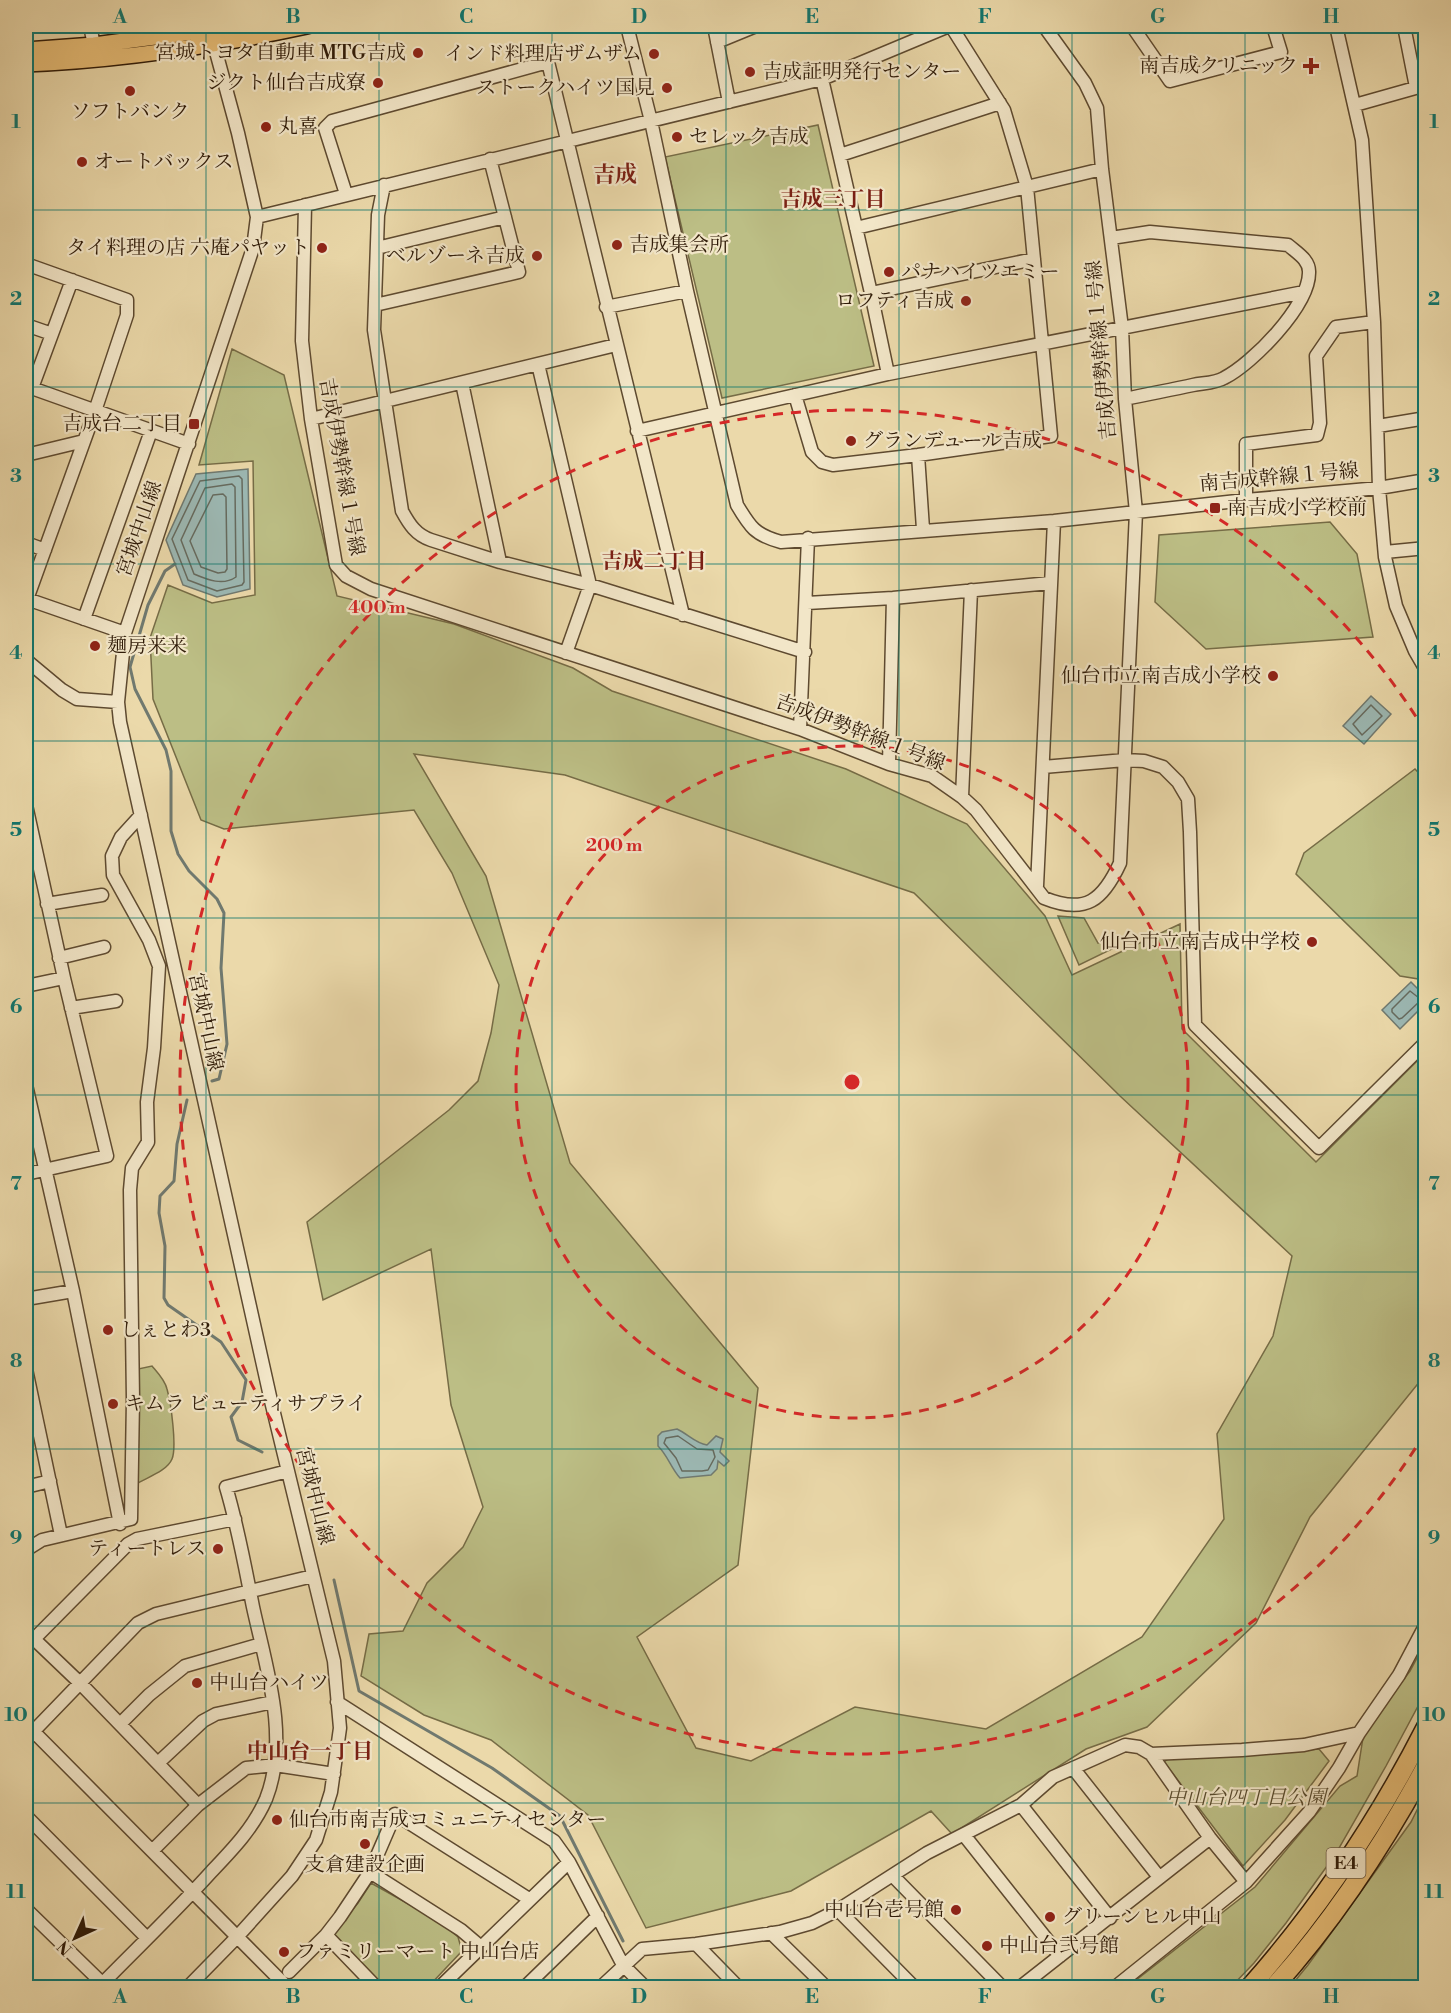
<svg xmlns="http://www.w3.org/2000/svg" width="1451" height="2013" viewBox="0 0 1451 2013" font-family="'Libre Bodoni','Noto Serif JP',serif">
	<style>
		.green { fill: #bcbe85; stroke: #766c46; stroke-width: 1.5; fill-rule: evenodd }
		.water { fill: #9cb8b3; stroke: #70796f; stroke-width: 1.5 }
		.lines { fill: none; stroke-linecap: round; stroke-linejoin: round }
		.shore { stroke: #666a5e; stroke-width: 1.5 }
		.stream { stroke: #70796f; stroke-width: 3 }
		.minor-casing { stroke: #5e4a30; stroke-width: 15 }
		.major-casing { stroke: #2f1b08; stroke-width: 18 }
		.highway-casing { stroke: #2f1b08; stroke-width: 21 }
		.minor { stroke: #f2e6c8; stroke-width: 12 }
		.major { stroke: #e6bc75; stroke-width: 15 }
		.highway { stroke: #e6bc75; stroke-width: 18 }
		.grid { fill: none; stroke: #0f766e; stroke-width: 1.5; stroke-opacity: 0.55 }
		.ring { fill: none; stroke: #d62828; stroke-width: 3; stroke-dasharray: 10 8 }
		.poi-dot { fill: #8f2418; stroke: #f2e6c8; stroke-width: 2 }
		.labels { text-anchor: middle; dominant-baseline: central; stroke-width: 4.5; stroke-linejoin: round; paint-order: stroke }
		.shield { fill: #f2e6c8; stroke: #6a5842; stroke-width: 1.5 }
		.shield-label { font-size: 18px; font-weight: bold; fill: #2f1b08 }
		.poi-label { font-size: 20px; fill: #2f1b08; stroke: #f2e6c8; text-anchor: start }
		.street-label { font-size: 20px; fill: #2f1b08; stroke: #f2e6c8 }
		.park-label { font-size: 20px; font-style: italic; fill: #594c2e; stroke: #f2e6c8 }
		.neighbourhood-label { font-size: 21px; font-weight: bold; fill: #7a1f14; stroke: #f2e6c8 }
		.quarter-label { font-size: 22px; font-weight: bold; fill: #7a1f14; stroke: #f2e6c8 }
		.centre { fill: #d62828; stroke: #f2e6c8; stroke-width: 3 }
		.ring-label { font-size: 18px; text-anchor: middle; font-weight: bold; fill: #d62828; stroke: #f2e6c8; stroke-width: 4.5; stroke-linejoin: round; paint-order: stroke }
		.neatline { fill: none; stroke: #0f766e; stroke-width: 2 }
		.grid-label { font-size: 20px; text-anchor: middle; font-weight: bold; fill: #0f766e }
	</style>
	<rect width="100%" height="100%" fill="#ebd9aa"/>
	<filter id="stains"><feTurbulence type="fractalNoise" baseFrequency=".00333" numOctaves="4"/><feColorMatrix values="0 0 0 0 .2 0 0 0 0 .09 0 0 0 0 .02 0 0 0 .5 -.17"/></filter>
	<radialGradient id="worn" r=".72"><stop offset=".6" stop-color="#630" stop-opacity="0"/><stop offset="1" stop-color="#630" stop-opacity=".3"/></radialGradient>
	<path class="green" d="M818,125l56,241 -152,32 -57,-241z
		M232,349l52,26 53,221 117,28 119,44 39,23 234,78 121,55 78,92 27,59 108,-51 2,105 134,133 109,-109v322l-115,142 -54,106 -109,104 -61,22 -134,85 -21,-23 -140,80 -145,37 -58,-113 -97,-75 -67,-25 -63,-39 8,-42 34,-3 24,-48 36,-36 20,-40 -32,-102 -20,-156 -108,51 -16,-78 142,-112 29,-29 13,-48 8,-48 -47,-112 -38,-63 -190,19 -23,-9 -48,-121 -3,-61 18,-53 44,18 43,-8 -2,-134 -54,4zM414,754l151,21 349,118 206,203 172,160 -19,80 -56,98 7,85 -82,118 -156,92 -131,-22 -104,54 -55,-13 -59,-111 101,-72 20,-177 -188,-225 -84,-287z
		M1330,522l27,32 16,83 -167,12 -51,-47 4,-67z
		M1415,769l11,12 -1,199 -25,-4 -104,-102 8,-21z
		M1058,916l26,2 14,25 14,-5 4,9 -37,18z
		M152,1366c6,7 13,14 15,23 4,14 10,58 5,70 -5,12 -24,18 -34,24v-114z
		M1425,1643v50l-39,73 -51,89 -49,68 -32,40 -23,24 -105,1 129,-101 85,-101 17,-10 7,-45 46,-60z
		M1319,1749l10,12 -44,59 -42,46 -79,-104 4,-3z
		M1425,1794v193h-135l18,-22 103,-143z
		M371,1883l68,38 19,16 4,14 -34,36h-46l-51,-52 27,-32z"/>
	<path class="water" d="M248,469l2,120 -33,8 -34,-12 -17,-45 30,-66z
		M1371,696l20,18 -27,30 -21,-18z
		M1411,982l14,14v8l-25,25 -18,-19z
		M677,1429c11,5 18,14 30,16l9,-9 7,3 -3,13 9,9 -5,5 -6,-5 -1,8 -6,6 -31,3c-9,-10 -12,-22 -22,-32v-10l4,-4z"/>
	<g class="lines">
		<path class="shore" d="M239,476l3,3 2,103 -2,3 -25,6 -29,-11 -16,-41 28,-58z
			M232,484l3,3 1,90c-13,9 -28,3 -42,-3l-13,-34 24,-52z
			M213,495l10,-1 3,3 1,72 -2,3 -7,1 -17,-6 -11,-26z
			M1371,705l11,11 -20,19 -9,-11z
			M1410,991l9,7 1,3 -18,17 -3,1 -7,-7v-3z
			M678,1436l19,13 16,1 2,7 -7,13 -6,1h-20l-6,-13 -12,-15 2,-5z"/>
		<path class="stream" d="M175,564l-10,7 -17,34 -18,62 5,22 31,61 5,21v60l7,23 11,17 28,28 7,14 -3,55 6,76 -8,35 -7,2
			M187,1100l-10,44 -3,37 -14,15 -1,17 6,33 -1,52 4,7 53,37 25,38 -4,22 -11,15 7,23 24,12
			M334,1580l25,111 133,77 68,48 63,125
			M611,1988l14,-14"/>
		<defs>
			<path id="minor" d="M90,26l4,19
				M627,26l24,95 36,170 50,214c13,22 18,30 44,37l273,-21 192,-21 133,-12 47,-8
				M714,26l15,76
				M1132,26l38,55 111,-29 -8,-26
				M1404,26l12,61
				M717,42l39,-16
				M822,79l49,214 17,81
				M1355,105l71,-20
				M840,155l160,-52
				M384,185l-6,30 -4,115 28,181c7,13 14,24 29,29l69,22 90,23 215,67
				M346,194l-21,-66 7,-7 216,-59 135,553
				M305,205l-3,136 9,78 25,146 10,11 25,13 429,140 89,35 43,12 30,21 14,13 68,88c42,17 59,2 76,-35l16,-351 -11,-113 -3,-71 -20,-159 -5,-61 -12,-25 -41,-57
				M257,217l565,-138 127,-53
				M856,228l246,-59
				M1111,238l39,-6 138,13c9,8 22,15 21,28 0,33 -57,91 -85,105 -8,5 -21,5 -31,7 -23,5 -45,9 -68,14
				M377,248l128,-31
				M26,264l101,36v15l-32,96 -69,191
				M871,293l163,-34
				M375,305l144,-33 -29,-113
				M606,307l81,-16
				M1374,322l5,166 6,69 11,49 19,45 11,19
				M26,325l26,9
				M538,364l52,221 -24,68
				M462,383l38,179
				M26,386l163,58
				M32,388l40,-108
				M795,395l17,57 10,10 11,3 85,-10 133,-19 -24,-249 -23,-77 -53,-84
				M311,419l305,-74
				M1378,426l48,-8
				M637,431l251,-57 416,-82
				M26,455l58,-14
				M918,455l5,74
				M1246,500v-56l71,-9 3,-12 -4,-67 20,-29 38,-5 -12,-182 -26,-114
				M26,543l19,7
				M1385,552l41,-4
				M27,599l98,34
				M807,603l86,-5 157,-15
				M84,619l67,-188
				M26,660l36,30 15,9 41,3
				M800,729l8,-191
				M889,764l4,-166
				M1043,767l82,-7 19,1 19,6 15,15 10,17 2,33 5,193 124,123 107,-106
				M962,797l9,-207
				M26,805l38,173 43,178 -81,18
				M1037,886l17,-365
				M47,904l55,-9
				M59,958l45,-11
				M26,986l38,-8
				M71,1008l45,-7
				M26,1085l47,206 47,233
				M26,1299l47,-8
				M26,1369l35,166
				M26,1487l24,-6
				M26,1550l16,-10 89,-21 2,-120 -3,-209 2,-22 16,-26 -1,-40 7,-54 5,-82 -10,-26 -36,-65 -1,-19 9,-19 20,-22
				M337,1702l217,139 15,21 54,103 23,23
				M26,1724l262,264
				M120,1724l29,-29 36,-29 76,-22
				M26,1739l112,-116 18,-9 157,-38
				M1151,1754l59,84 36,44
				M158,1763l45,-42 13,-7 57,-12
				M1073,1768l86,109
				M198,1805l-118,-122 -46,-44 94,-95 9,-5 98,-20
				M1021,1805l89,113
				M26,1816l121,122
				M964,1835l96,121
				M152,1851l46,-46 48,-37 29,-3 59,9
				M370,1872l91,58 20,17
				M893,1876l110,112
				M26,1909l76,74
				M838,1910l77,78
				M771,1933l56,55
				M326,1935l51,53
				M696,1944l43,44
				M289,1972l37,-37 14,-18 30,-45 25,-58 134,85
				M98,1988c38,-39 78,-77 114,-117 21,-22 42,-44 54,-72 24,-61 0,-132 -13,-192 -8,-40 -15,-80 -27,-120l62,-16
				M187,1988l50,-51 55,-61 24,-36 15,-48 9,-64 -6,-67 -63,-260 -151,-679 -2,-20 7,-69 128,-385 4,-31 -19,-84 -26,-96
				M439,1988l130,-126
				M524,1988l74,-72
				M600,1988l42,-39 54,-5 84,-12 32,-9 26,-13 89,-57 94,-48 32,-28 72,-32 14,2 12,7 91,-4 62,-5 55,-12
				M1019,1988l191,-150
				M1114,1988l132,-106 63,-70 30,-44 20,-35 40,-58 27,-51"/>
			<path id="major" d="M26,50l68,-5 144,-19
				M26,64c94,-4 188,-18 281,-38"/>
			<path id="highway" d="M1249,1988c70,-79 129,-167 177,-261
				M1273,1988c61,-68 110,-142 153,-222"/>
		</defs>
		<use href="#minor" class="minor-casing"/>
		<use href="#major" class="major-casing"/>
		<use href="#highway" class="highway-casing"/>
		<use href="#minor" class="minor"/>
		<use href="#major" class="major"/>
		<use href="#highway" class="highway"/>
	</g>
	<path class="grid" d="M206,26v1962M379,26v1962M552,26v1962M726,26v1962M899,26v1962M1072,26v1962M1245,26v1962M26,210h1400M26,387h1400M26,564h1400M26,741h1400M26,918h1400M26,1095h1400M26,1272h1400M26,1449h1400M26,1626h1400M26,1803h1400"/>
	<g class="ring">
		<circle cx="852" cy="1082" r="336"/>
		<path d="M1425 1433A672 672 0 1 1 1425 731"/>
	</g>
	<g class="poi-dot">
		<circle cx="418" cy="53" r="6"/>
		<circle cx="654" cy="54" r="6"/>
		<path d="M1308 57h6v6h6v6h-6v6h-6v-6h-6v-6h6z"/>
		<circle cx="750" cy="72" r="6"/>
		<circle cx="378" cy="83" r="6"/>
		<circle cx="667" cy="88" r="6"/>
		<circle cx="130" cy="91" r="6"/>
		<circle cx="266" cy="127" r="6"/>
		<circle cx="677" cy="137" r="6"/>
		<circle cx="82" cy="162" r="6"/>
		<circle cx="617" cy="245" r="6"/>
		<circle cx="322" cy="248" r="6"/>
		<circle cx="537" cy="256" r="6"/>
		<circle cx="889" cy="272" r="6"/>
		<circle cx="966" cy="301" r="6"/>
		<rect x="188" y="418" width="12" height="12" rx="3"/>
		<circle cx="851" cy="441" r="6"/>
		<rect x="1209" y="502" width="12" height="12" rx="3"/>
		<circle cx="95" cy="646" r="6"/>
		<circle cx="1273" cy="676" r="6"/>
		<circle cx="1312" cy="942" r="6"/>
		<circle cx="108" cy="1330" r="6"/>
		<circle cx="113" cy="1404" r="6"/>
		<circle cx="218" cy="1549" r="6"/>
		<circle cx="197" cy="1683" r="6"/>
		<circle cx="277" cy="1820" r="6"/>
		<circle cx="365" cy="1844" r="6"/>
		<circle cx="956" cy="1910" r="6"/>
		<circle cx="1050" cy="1917" r="6"/>
		<circle cx="987" cy="1946" r="6"/>
		<circle cx="284" cy="1952" r="6"/>
	</g>
	<g class="labels">
		<rect class="shield" x="1326.5" y="1848" width="39" height="30" rx="4.5"/>
		<g class="shield-label">
			<text x="1346" y="1863">E4</text>
		</g>
		<g class="poi-label">
			<text x="406" y="53" text-anchor="end">宮城トヨタ自動車 MTG吉成</text>
			<text x="642" y="54" text-anchor="end">インド料理店ザムザム</text>
			<text x="1298" y="66" text-anchor="end">南吉成クリニック</text>
			<text x="762" y="72">吉成証明発行センター</text>
			<text x="366" y="83" text-anchor="end">ジクト仙台吉成寮</text>
			<text x="655" y="88" text-anchor="end">ストークハイツ国見</text>
			<text x="130" y="112" text-anchor="middle">ソフトバンク</text>
			<text x="278" y="127">丸喜</text>
			<text x="689" y="137">セレック吉成</text>
			<text x="94" y="162">オートバックス</text>
			<text x="629" y="245">吉成集会所</text>
			<text x="310" y="248" text-anchor="end">タイ料理の店 六庵パヤット</text>
			<text x="525" y="256" text-anchor="end">ベルゾーネ吉成</text>
			<text x="901" y="272">パナハイツエミー</text>
			<text x="954" y="301" text-anchor="end">ロフティ吉成</text>
			<text x="182" y="424" text-anchor="end">吉成台二丁目</text>
			<text x="863" y="441">グランデュール吉成</text>
			<text x="1227" y="508">南吉成小学校前</text>
			<text x="107" y="646">麺房来来</text>
			<text x="1261" y="676" text-anchor="end">仙台市立南吉成小学校</text>
			<text x="1300" y="942" text-anchor="end">仙台市立南吉成中学校</text>
			<text x="120" y="1330">しぇとわ3</text>
			<text x="125" y="1404">キムラ ビューティサプライ</text>
			<text x="206" y="1549" text-anchor="end">ティートレス</text>
			<text x="209" y="1683">中山台ハイツ</text>
			<text x="289" y="1820">仙台市南吉成コミュニティセンター</text>
			<text x="365" y="1865" text-anchor="middle">支倉建設企画</text>
			<text x="944" y="1910" text-anchor="end">中山台壱号館</text>
			<text x="1062" y="1917">グリーンヒル中山</text>
			<text x="999" y="1946">中山台弐号館</text>
			<text x="296" y="1952">ファミリーマート 中山台店</text>
		</g>
		<g class="street-label">
			<text transform="translate(1102 350) rotate(-95)">吉成伊勢幹線１号線</text>
			<text transform="translate(341 467) rotate(80)">吉成伊勢幹線１号線</text>
			<text transform="translate(1279 478) rotate(-5)">南吉成幹線１号線</text>
			<text transform="translate(140 529) rotate(-71)">宮城中山線</text>
			<text transform="translate(860 733) rotate(21)">吉成伊勢幹線１号線</text>
			<text transform="translate(205 1022) rotate(78)">宮城中山線</text>
			<text transform="translate(314 1496) rotate(76)">宮城中山線</text>
		</g>
		<g class="park-label">
			<text x="1246" y="1798">中山台四丁目公園</text>
		</g>
		<g class="neighbourhood-label">
			<text x="833" y="200">吉成三丁目</text>
			<text x="654" y="562">吉成二丁目</text>
			<text x="310" y="1752">中山台一丁目</text>
		</g>
		<g class="quarter-label">
			<text x="615" y="175">吉成</text>
		</g>
	</g>
	<circle cx="852" cy="1082" r="9" class="centre"/>
	<g class="ring-label">
		<text x="377" y="613">400 m</text>
		<text x="614" y="851">200 m</text>
	</g>
	<rect width="1451" height="2013" fill="none" stroke="#ebd9aa" stroke-width="66"/>
	<g transform="translate(75 1938) rotate(225)" stroke="#f2e6c8" stroke-width="4.5" paint-order="stroke">
	<path d="M0-4.5L10 22L0 15L-10 22Z" fill="#2f1b08"/>
	<text y="-9" font-size="16" font-weight="bold" text-anchor="middle" fill="#2f1b08">N</text>
	</g>
	<rect x="33" y="33" width="1385" height="1947" class="neatline"/>
	<g class="grid-label">
		<text x="120" y="23">A</text>
		<text x="293" y="23">B</text>
		<text x="466" y="23">C</text>
		<text x="639" y="23">D</text>
		<text x="812" y="23">E</text>
		<text x="985" y="23">F</text>
		<text x="1158" y="23">G</text>
		<text x="1331" y="23">H</text>
		<text x="16" y="128">1</text>
		<text x="1434" y="128">1</text>
		<text x="16" y="305">2</text>
		<text x="1434" y="305">2</text>
		<text x="16" y="482">3</text>
		<text x="1434" y="482">3</text>
		<text x="16" y="659">4</text>
		<text x="1434" y="659">4</text>
		<text x="16" y="836">5</text>
		<text x="1434" y="836">5</text>
		<text x="16" y="1013">6</text>
		<text x="1434" y="1013">6</text>
		<text x="16" y="1190">7</text>
		<text x="1434" y="1190">7</text>
		<text x="16" y="1367">8</text>
		<text x="1434" y="1367">8</text>
		<text x="16" y="1544">9</text>
		<text x="1434" y="1544">9</text>
		<text x="16" y="1721">10</text>
		<text x="1434" y="1721">10</text>
		<text x="16" y="1898">11</text>
		<text x="1434" y="1898">11</text>
		<text x="120" y="2003">A</text>
		<text x="293" y="2003">B</text>
		<text x="466" y="2003">C</text>
		<text x="639" y="2003">D</text>
		<text x="812" y="2003">E</text>
		<text x="985" y="2003">F</text>
		<text x="1158" y="2003">G</text>
		<text x="1331" y="2003">H</text>
	</g>
	<rect width="100%" height="100%" filter="url(#stains)"/>
	<rect width="100%" height="100%" fill="url(#worn)"/>
</svg>
